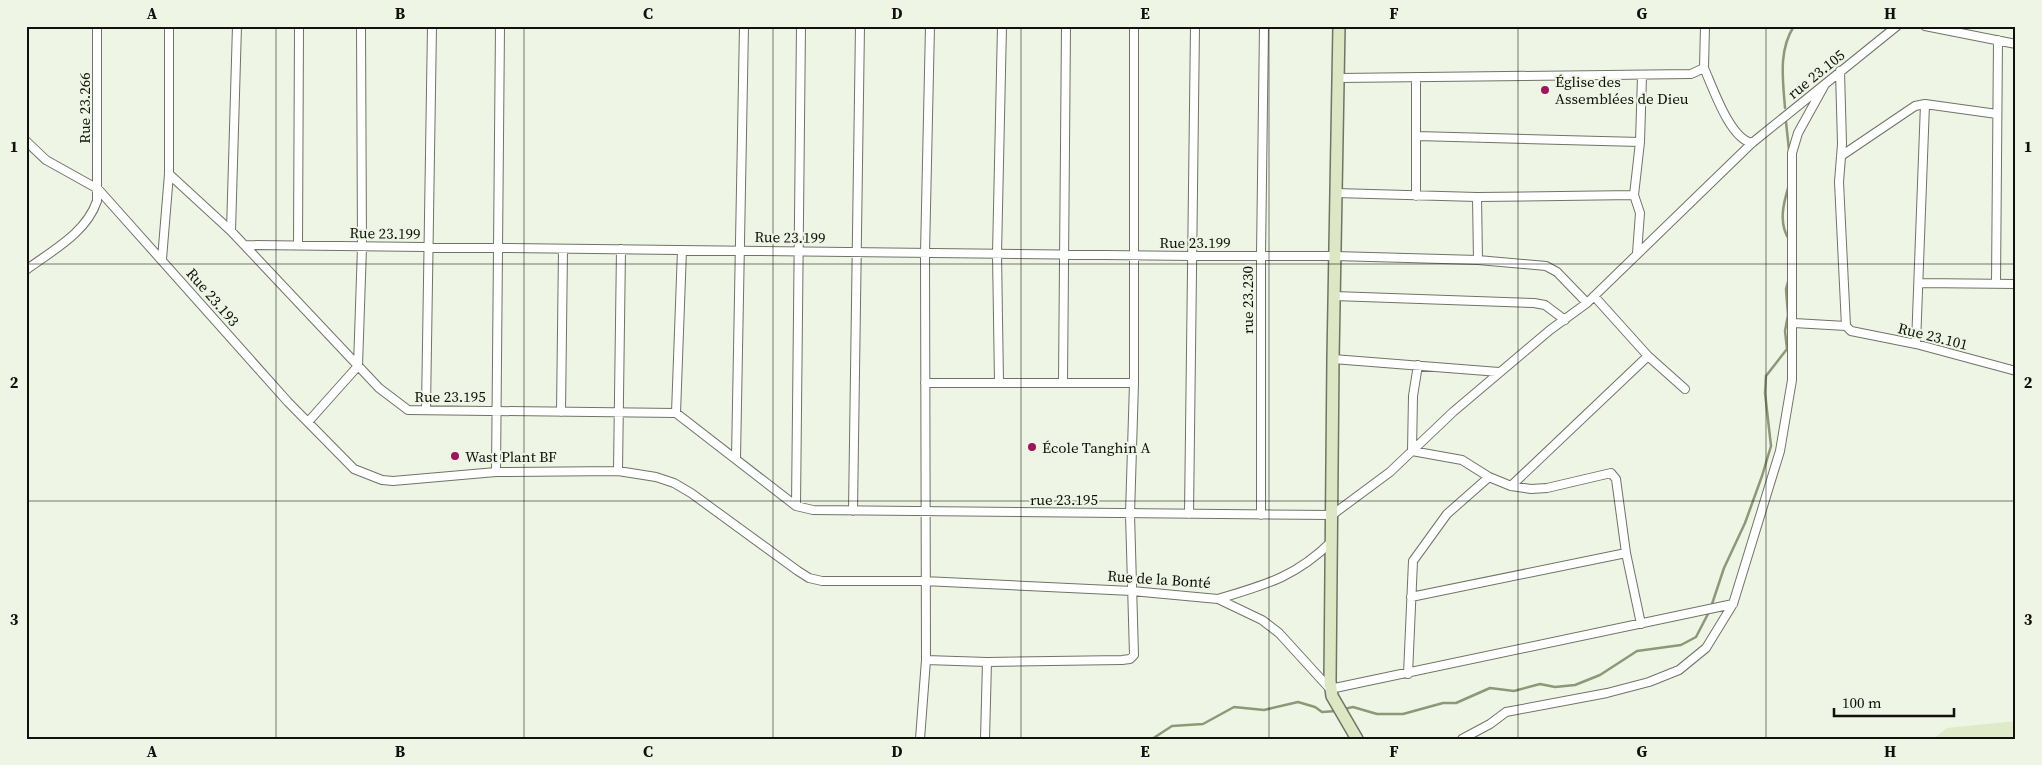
<svg xmlns="http://www.w3.org/2000/svg" width="2042" height="765" viewBox="0 0 2042 765" font-family="'Source Serif 4',serif">
	<style>
		.green { fill: #deeac8 }
		.lines { fill: none; stroke-linecap: round; stroke-linejoin: round }
		.stream { stroke: #8c9877; stroke-width: 2.5 }
		.street-casing { stroke: #6f7466; stroke-width: 10 }
		.secondary-casing { stroke: #6f7466; stroke-width: 14 }
		.street { stroke: #fff; stroke-width: 8 }
		.secondary { stroke: #dde7c3; stroke-width: 11 }
		.grid { fill: none; stroke: #10110c; stroke-width: 1; stroke-opacity: 0.55 }
		.poi-dot { fill: #a0135d; stroke: #eff5e5; stroke-width: 2 }
		.labels { text-anchor: middle; dominant-baseline: central; stroke-width: 4; stroke-linejoin: round; paint-order: stroke }
		.street-label { font-size: 15px; fill: #10110c; stroke: #eff5e5 }
		.poi-label { font-size: 15px; fill: #10110c; stroke: #eff5e5; text-anchor: start }
		.neatline { fill: none; stroke: #10110c; stroke-width: 2 }
		.grid-label { font-size: 16px; text-anchor: middle; font-weight: bold; fill: #10110c }
	</style>
	<rect width="100%" height="100%" fill="#eff5e5"/>
	<path class="green" d="M2016,721v18h-83l14,-11z"/>
	<g class="lines">
		<path class="stream" d="M1785,108c-2,-28 -7,-57 9,-82
			M1786,122l3,28
			M1789,185c-6,19 -11,39 1,56
			M1344,709l9,-2 24,7h26l40,-11h13l34,-15 24,3 26,-7 15,3 20,-2 25,-10 37,-24 44,-6 15,-8 14,-27 14,-42 21,-45 17,-47 9,-30 -6,-53 1,-17 21,-27 -2,-18 3,-16 -2,-26 3,-11
			M1152,739l20,-13 31,-2 31,-17 30,3 34,-8 17,5 7,5 14,-1"/>
		<defs>
			<path id="street" d="M1925,26l91,18
				M1704,68c9,20 26,71 48,75
				M1840,71l2,73 -3,38 7,144
				M1339,78l352,-4 13,-6 1,-42
				M1417,136l223,6
				M26,141l20,19 52,29 190,213 66,67 28,11 11,1 103,-9 122,-1 38,6 18,6 17,10 107,78 11,7 13,3h102l208,10 86,8 44,21 17,13 51,56 403,-85
				M1841,156l74,-50 10,-2 72,10
				M169,174l62,57 148,157 29,22 268,3 120,93 17,4 519,5 58,-43 63,-60 97,-82 37,-27 165,-160 145,-117
				M1336,193l141,4 157,-2
				M1416,196v-118
				M1477,197l1,63
				M231,231l6,-205
				M298,244l1,-218
				M245,245l948,11h142l143,4 68,6 11,6 30,31
				M1637,253l3,-40 -6,-18 6,-53 2,-66
				M162,259l7,-85v-148
				M26,270c27,-20 60,-37 71,-69v-175
				M1920,283l96,1
				M1996,284l2,-244
				M1334,296l200,7 11,2 20,15
				M1794,323l52,3
				M1846,326l5,5 65,13 100,27
				M1916,344l9,-240
				M1648,356l37,33
				M1333,359l166,13
				M999,382l-2,-128 5,-228
				M925,383h209
				M1063,383l3,-357
				M426,409l6,-383
				M561,412l2,-163
				M676,413l6,-163
				M308,422l50,-56 4,-119 -1,-221
				M736,458l8,-432
				M618,471l3,-222
				M496,472l4,-446
				M1511,486l137,-130 -54,-60
				M796,506l5,-480
				M853,511l7,-485
				M1189,514l6,-488
				M1261,515v-260l3,-229
				M1626,553l15,71
				M1411,597l215,-44 -10,-74 -5,-6 -64,15 -16,1 -20,-3 -22,-9 -27,-17 -50,-9 1,-55 5,-31
				M1218,599c47,-14 78,-22 114,-58
				M926,660l61,2 135,-2 8,-1 4,-4 -4,-141 4,-131v-357
				M1408,674l5,-113 34,-47 42,-37
				M920,739l6,-79 -1,-407 5,-227
				M985,739l2,-77
				M1462,739l28,-15 16,-12 101,-19 42,-11 30,-12 27,-22 27,-44 47,-153 12,-71v-227l6,-20 26,-47"/>
			<path id="secondary" d="M1339,26l-6,333 -3,322 2,15 25,43"/>
		</defs>
		<use href="#street" class="street-casing"/>
		<use href="#secondary" class="secondary-casing"/>
		<use href="#street" class="street"/>
		<use href="#secondary" class="secondary"/>
	</g>
	<path class="grid" d="M276,26v713M524,26v713M773,26v713M1021,26v713M1269,26v713M1518,26v713M1766,26v713M26,264h1990M26,501h1990"/>
	<g class="poi-dot">
		<circle cx="1545" cy="90" r="5"/>
		<circle cx="1032" cy="447" r="5"/>
		<circle cx="455" cy="456" r="5"/>
	</g>
	<g class="labels">
		<g class="street-label">
			<text transform="translate(1816 74) rotate(-39)">rue 23.105</text>
			<text transform="translate(84 108) rotate(-90)">Rue 23.266</text>
			<text transform="translate(385 233) rotate(1)">Rue 23.199</text>
			<text transform="translate(790 237) rotate(1)">Rue 23.199</text>
			<text x="1195" y="242">Rue 23.199</text>
			<text transform="translate(213 297) rotate(49)">Rue 23.193</text>
			<text transform="translate(1247 300) rotate(-90)">rue 23.230</text>
			<text transform="translate(1933 336) rotate(14)">Rue 23.101</text>
			<text x="450" y="396">Rue 23.195</text>
			<text x="1064" y="499">rue 23.195</text>
			<text transform="translate(1159 579) rotate(4)">Rue de la Bonté</text>
		</g>
		<g class="poi-label">
			<text x="1555" y="81">Église des<tspan x="1555" dy="17">Assemblées de Dieu</tspan></text>
			<text x="1042" y="447">École Tanghin A</text>
			<text x="465" y="456">Wast Plant BF</text>
		</g>
	</g>
	<rect width="2042" height="765" fill="none" stroke="#eff5e5" stroke-width="55"/>
	<path d="M1834 708v8h120v-8" fill="none" stroke="#10110c" stroke-width="2.5"/>
	<text x="1842" y="708" font-size="15" fill="#10110c" stroke="#eff5e5" stroke-width="4" paint-order="stroke">100 m</text>
	<rect x="28" y="28" width="1986" height="710" class="neatline"/>
	<g class="grid-label">
		<text x="152" y="19">A</text>
		<text x="400" y="19">B</text>
		<text x="648" y="19">C</text>
		<text x="897" y="19">D</text>
		<text x="1145" y="19">E</text>
		<text x="1394" y="19">F</text>
		<text x="1642" y="19">G</text>
		<text x="1890" y="19">H</text>
		<text x="14" y="152">1</text>
		<text x="2028" y="152">1</text>
		<text x="14" y="388">2</text>
		<text x="2028" y="388">2</text>
		<text x="14" y="625">3</text>
		<text x="2028" y="625">3</text>
		<text x="152" y="757">A</text>
		<text x="400" y="757">B</text>
		<text x="648" y="757">C</text>
		<text x="897" y="757">D</text>
		<text x="1145" y="757">E</text>
		<text x="1394" y="757">F</text>
		<text x="1642" y="757">G</text>
		<text x="1890" y="757">H</text>
	</g>
</svg>
